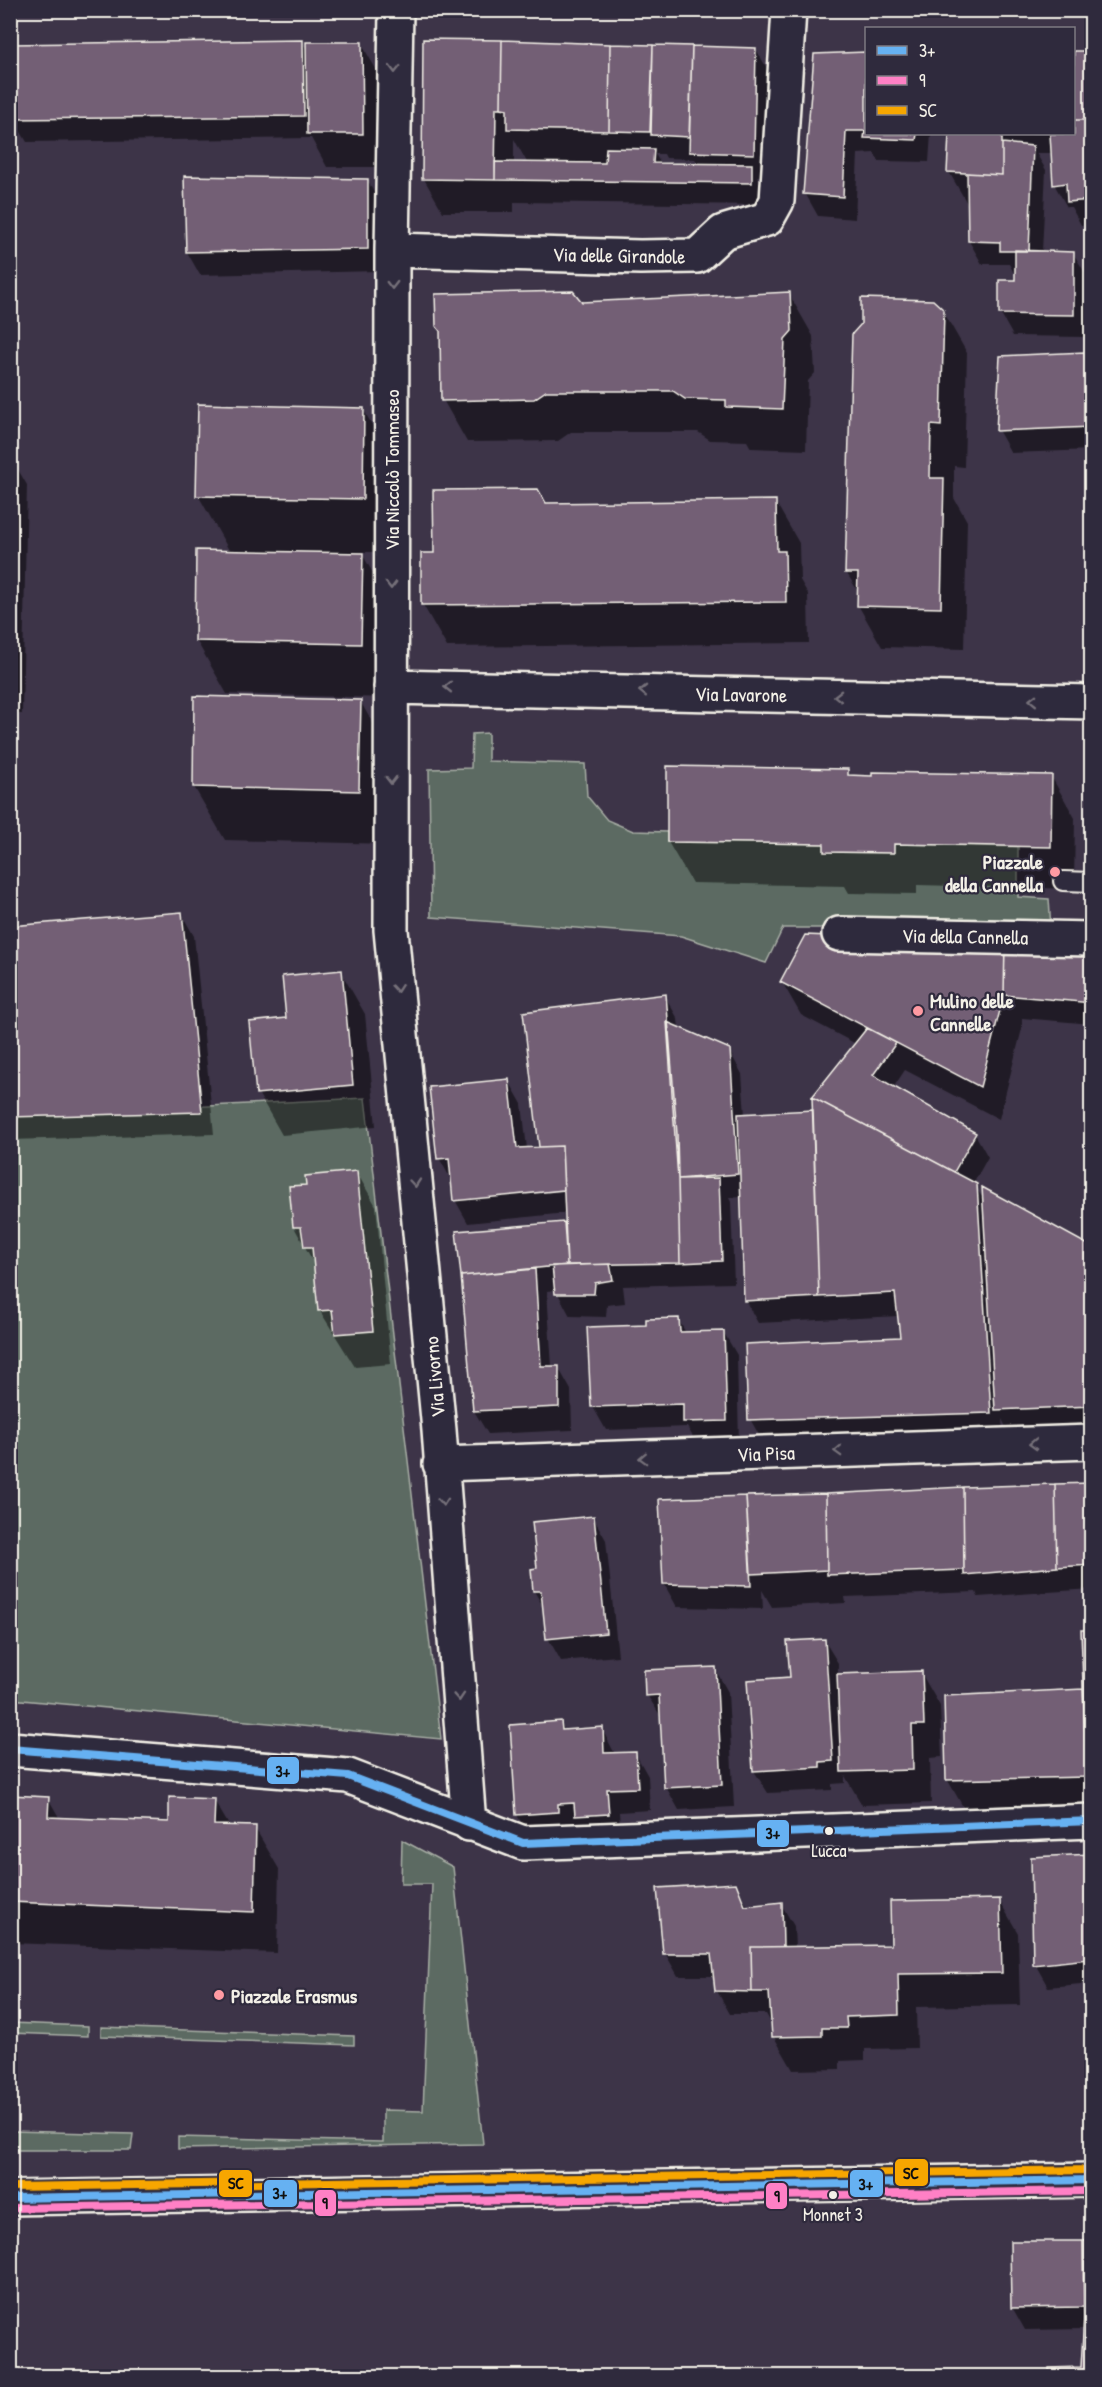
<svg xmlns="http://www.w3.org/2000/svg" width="1102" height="2387" viewBox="0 0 1102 2387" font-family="'Patrick Hand',sans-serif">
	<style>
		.green { fill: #5b6b62; stroke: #a8aea5; stroke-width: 1.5 }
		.shadow { fill: #0007; fill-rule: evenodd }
		.building { fill: #735e75; stroke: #f4f1e8; stroke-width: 1.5 }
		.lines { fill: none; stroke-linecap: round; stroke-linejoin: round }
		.lane-casing { stroke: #f4f1e8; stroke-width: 22 }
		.street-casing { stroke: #f4f1e8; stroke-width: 38 }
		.secondary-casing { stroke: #f4f1e8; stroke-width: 38 }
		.lane { stroke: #2f2a3d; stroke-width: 18 }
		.street { stroke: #2f2a3d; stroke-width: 33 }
		.secondary { stroke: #2f2a3d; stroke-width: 33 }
		.bus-1-casing { stroke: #2f2a3d; stroke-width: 12 }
		.bus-2-casing { stroke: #2f2a3d; stroke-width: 12 }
		.bus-3-casing { stroke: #2f2a3d; stroke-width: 12 }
		.bus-1 { stroke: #66b1f2; stroke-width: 8 }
		.bus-2 { stroke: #ff80c5; stroke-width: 8 }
		.bus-3 { stroke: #f7a600; stroke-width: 8 }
		.oneway { stroke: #747079 }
		.poi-dot { fill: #ff9aa2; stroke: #2f2a3d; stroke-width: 2 }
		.bus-dot { fill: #f4f1e8; stroke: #2f2a3d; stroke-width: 2 }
		.labels { text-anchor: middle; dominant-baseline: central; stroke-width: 4.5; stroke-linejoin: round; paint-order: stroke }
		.bus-label { font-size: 18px; fill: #f4f1e8; stroke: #2f2a3d }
		.street-label { font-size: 20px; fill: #f4f1e8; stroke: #2f2a3d }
		.poi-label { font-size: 20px; font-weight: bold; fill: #f4f1e8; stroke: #2f2a3d; text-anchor: start }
		.line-badge { stroke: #2f2a3d; stroke-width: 2 }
		.pale-badge-label { font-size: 16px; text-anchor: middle; font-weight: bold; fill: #111 }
	</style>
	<rect width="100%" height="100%" fill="#3d3448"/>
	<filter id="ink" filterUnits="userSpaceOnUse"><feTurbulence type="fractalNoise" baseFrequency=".0167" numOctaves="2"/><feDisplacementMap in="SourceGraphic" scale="12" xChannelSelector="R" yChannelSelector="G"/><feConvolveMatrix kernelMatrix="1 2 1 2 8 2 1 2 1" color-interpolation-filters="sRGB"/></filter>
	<g filter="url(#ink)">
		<path class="green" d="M488,733v28l97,3 2,32 20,24 26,11 34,1v10l157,2v8l69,1 1,-9 124,3v50l31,2 2,29h-268l-17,35 -85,-27 -250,-19 -2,-148 42,-1 1,-34z
			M365,1098l76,641 -430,-40v-583z
			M402,1840l51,27 30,277 -305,5v-12l205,5v-32l40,1 9,-227h-31z
			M11,2023l77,3v10l-77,-3z
			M101,2027l253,9v9l-253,-9z
			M11,2131l122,3 -2,16h-120z"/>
		<path class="shadow" d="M425,40l331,9 13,23 -3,104h-9l8,12 -1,17 -250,-3v10h-71l-19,-33zM514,139l14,25h-14zM655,154h9l2,4 29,1 4,6 -38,-1z
			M302,41l5,10 54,-8 19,33 1,91h-54l-16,-29 -284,4 -14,-23z
			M1074,52h18v172l-11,1 -10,-18h-4l-13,-23 -2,-31h-16l10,17 -4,82 31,1 14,23 -1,61 -73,-1 -13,-23 16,-31v-9h-2l-5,-9h-27l-13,-23 -1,-36 -19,-33 1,-38h124z
			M866,53v81h65l-2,28 -50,-1 -5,-8 -16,1 -3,65 -37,-3 -13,-23 10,-138z
			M367,180l13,23v68l-180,4 -13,-23z
			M789,294l24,42 2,37 -7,8 -2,69 -55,-2 -4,-7 -37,-1 -12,-8h-127l-13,9 -91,1 -24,-42 138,-96z
			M943,311l24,42 -3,114 -10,-1v32l13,23 -3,128 -82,-2 -24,-42 1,-12 -13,-21z
			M1085,353l7,12v85l-81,3 -13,-23z
			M363,409l31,54 -1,89h-32l32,56 -2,90 -164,-4 -31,-54 34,-88 -32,-57z
			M10,456l17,29 -5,229h-12z
			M775,501l24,42 1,37 8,14 1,49 -362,4 -24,-42v-50h13l109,-51z
			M360,701l31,54 -2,89 -164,-4 -31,-53z
			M847,771l4,6 200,-1 24,42 -1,71 -157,-4v9l-68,-1 -4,-7 -153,-3 -24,-41z
			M181,913l13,23 20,198 -204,6v-212z
			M1092,948v76l-70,-6v11l-23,90 -94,-49 -12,18 82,46 13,23 -15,27 12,17 107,48v180l-83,4 -7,-14 1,16 -240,7 -13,-23 151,-80 -2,-23 -141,7 -13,-23 -3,-103 -13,1 2,4 3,81 -111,3 2,17 -18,2 -1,12 -36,-1 -14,-26 -9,1 5,76h6l13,23 1,40 -84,4 -14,-23 -16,-178 105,-9 3,6v-17l-98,10 -13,-23 -3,-19 -13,-23 70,-77 13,23 5,45 14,-1 -16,-135 140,-17 13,23 1,9 50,22 13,24 3,41 69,-4 42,-67 -55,-29 -19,-33z
			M341,972l24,42 11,112 -94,9 -24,-42 30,-74z
			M357,1173l19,33 15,158 -36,3 -35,-56 -5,-46 -21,-38 13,-41z
			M678,1319l8,14h38l13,22 2,88 -41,2 -11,-18 -81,3 -13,-23 -4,-78 59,-3z
			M1092,1486v103l-114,8 -2,-5 -131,5 1,6 -74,4 -10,-17 1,19 -86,-2 -13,-23 -4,-84z
			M593,1517l13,23 12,116 -57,5 -13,-23 -4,-30 -10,-17 4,-22z
			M1092,1631v179l-126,2 -19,-33 -2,-82 140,-6z
			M824,1640l14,23v12l83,-2 19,33 2,51 -12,1 1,45 -69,2 -17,-29v7l-13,1v6l-64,3 -14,-22z
			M715,1669l13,23 6,115 -55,3 -13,-23 -4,-69 -15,-23z
			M561,1723l4,8 37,-2 13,25 20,-1 13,23 2,34 -31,2 2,24 -91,2 -13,-23 -5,-89z
			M10,1797l38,1 12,21 110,4 44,-23 16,27 25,1 24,41 -2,84 -267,-10z
			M1092,1855v128l-44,4 -13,-23z
			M735,1885l13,22 33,-3 13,22 1,22 97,-2 107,-46 19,33 2,72 -104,2 1,41 -52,1v11l-25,1v8l-47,1 -19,-33 -1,-11 -7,-12h-36l-13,-23 -2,-15h-37l-13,-23z
			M1092,2242v134h-41l-1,-7 32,-1 3,-39 -60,1 -13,-23z"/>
		<path class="building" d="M423,39l79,1 -1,68h-5l-1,72 -73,-1z
			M303,40l1,76 -292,3 -2,-75z
			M502,40l108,4 -1,87 -102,-2v-20l-6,-1z
			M306,42h56l1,92h-56z
			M610,44l43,1 -3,87 -41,-1z
			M653,45l39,1 -3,91 -38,-2z
			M692,46l64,2 -2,106 -65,-2z
			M1074,51h18v69h-18z
			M866,52v82h51l-1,6 -52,-2 1,-7h-19l-3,66 -40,-3 11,-140z
			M1074,120h13l1,29h4v51l-25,2 -1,-19 -13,2 -3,-51h24z
			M949,134h53v41l-55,-3z
			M1002,143l31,3 -4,105h-29v-9l-32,-1 -1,-68 35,2z
			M606,148l48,1 -1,14 99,1v19l-257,-3v-18l110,1z
			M184,176l184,3v70l-182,3z
			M1015,250l59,2v63l-75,-1v-34h16z
			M573,291l9,11 208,-10 2,39 -7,8 -3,70 -56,-2v-7l-41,-1 -12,-8h-127l-12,8 -93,2 -1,-70 -4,-5 -1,-32z
			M861,298l72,2 11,10 -3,116 -10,-1 -1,53h14l-3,130 -84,-2 1,-33h-13l7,-239 9,-10z
			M1085,352l7,75 -96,4 4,-75z
			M198,404l166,4 -1,91 -167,-3z
			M538,489l8,14 230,-3 1,51h8l1,51 -365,3v-52h13l-1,-63z
			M196,550l167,3 -2,91 -166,-3z
			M194,696l167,4 -2,91 -166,-4z
			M667,766l181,3v6l24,1v-4l180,3 -1,72 -157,-3v9l-70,-1v-8l-157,-2z
			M182,912l20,200 -192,5v-191z
			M805,935l200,8 -1,52 -24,92 -200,-105z
			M1005,943l87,4v56l-88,-8z
			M342,970l11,115 -97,9 -7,-72 37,-4 -4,-42z
			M666,994l11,140 3,129 -113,2 -5,-119 -23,1 -16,-135z
			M667,1022l63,27 8,125 -60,5z
			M867,1028l29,15 -23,32 103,58 -22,39 -142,-75z
			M509,1079l8,69 45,-2 2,44 -111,11 -4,-43 -12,1 -8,-72z
			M812,1097l165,87 14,229 -243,7 -3,-76 155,-7 -5,-44 -76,4z
			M813,1110l6,187 -75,4 -6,-187z
			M357,1171l16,160 -38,3 -3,-24 -14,1 -6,-64h-8l-3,-20h-8l-4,-41 17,-1 -1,-9z
			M719,1178l3,83 -42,2 -2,-84z
			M982,1187l110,60v159l-97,4z
			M564,1222l3,43 -106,11 -5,-45z
			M610,1264l3,16 -18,3 -1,11h-39l-3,-28z
			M535,1269l6,97h18v41l-86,4 -12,-135z
			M679,1318l1,14 44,-1 3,90 -44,1v-18l-92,3 -4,-80 59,-2v-6z
			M1092,1483v82l-35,2 -2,-83z
			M1055,1484l2,83 -93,8 -1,-88z
			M963,1487l1,83 -137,5 -1,-81z
			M826,1494l1,76 -76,4 -5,-78z
			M746,1496l5,90 -88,-2 -4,-85z
			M594,1516l12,117 -60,6 -5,-48h-8l-2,-22 6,-1 -5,-46z
			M1081,1630h11v163h-5z
			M825,1639l8,122 -13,1v5l-67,4 -6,-91 43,-3 -3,-36z
			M716,1667l6,118 -58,3 -5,-93 -14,1 -1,-26z
			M922,1671l2,54h-12l1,45 -72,2 -4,-98z
			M1083,1689l4,88 -141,3 -2,-84z
			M561,1721l1,9 41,-3 1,26 32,-1 2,36 -31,1 2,25 -34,2 -1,-13 -16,1v8l-42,3 -6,-90z
			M10,1795l39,2 -1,20 121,5v-25l46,2 -1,26 42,1 -2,86 -244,-10z
			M1092,1854v144l-4,-39 -55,6 -2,-108z
			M736,1883l9,23 37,-4 1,45h-32l1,45 -37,-1 -4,-37h-48l-6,-66z
			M1000,1899l2,74 -104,1 1,41 -53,2 1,11h-25v8l-50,1 -3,-45h-17l-1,-45 140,-2 -1,-44z
			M1092,2240v77h-8l-1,-76z
			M1010,2241h73l1,66 -73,1z
			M1084,2317h8v59h-43v-8l32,-1z"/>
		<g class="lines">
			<defs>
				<path id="lane" d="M1063,881l29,1"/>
				<path id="street" d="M396,10l-4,240 -1,680 48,500 30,394
					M392,250l248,7 57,-1 26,-24 44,-13 10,-18 12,-191
					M391,687l701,15
					M839,934l253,5
					M440,1464l652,-22
					M10,1749l338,27 175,67 569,-22"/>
				<path id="secondary" d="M10,2198l1082,-18"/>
			</defs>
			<use href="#lane" class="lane-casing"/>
			<use href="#street" class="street-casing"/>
			<use href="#secondary" class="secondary-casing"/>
			<use href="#lane" class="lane"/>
			<use href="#street" class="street"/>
			<use href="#secondary" class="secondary"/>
			<defs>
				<path id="bus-1" d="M10,1749l338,27 175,67 569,-22
					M10,2198l1082,-18"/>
				<path id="bus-2" d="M10,2208l1082,-17"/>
				<path id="bus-3" d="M10,2187l1082,-17"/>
			</defs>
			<use href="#bus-1" class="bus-1-casing"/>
			<use href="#bus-2" class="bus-2-casing"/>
			<use href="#bus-3" class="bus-3-casing"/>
			<use href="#bus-1" class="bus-1"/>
			<use href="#bus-2" class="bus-2"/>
			<use href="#bus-3" class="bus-3"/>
		</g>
		<defs><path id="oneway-chevron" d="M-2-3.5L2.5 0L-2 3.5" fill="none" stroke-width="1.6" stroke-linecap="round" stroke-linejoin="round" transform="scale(1.5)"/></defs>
		<g class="oneway">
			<use href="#oneway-chevron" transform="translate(395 69) rotate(91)"/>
			<use href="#oneway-chevron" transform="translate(392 285) rotate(90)"/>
			<use href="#oneway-chevron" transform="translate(391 585) rotate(90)"/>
			<use href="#oneway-chevron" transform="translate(448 687) rotate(-180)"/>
			<use href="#oneway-chevron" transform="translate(643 691) rotate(-179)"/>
			<use href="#oneway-chevron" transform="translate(838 696) rotate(-179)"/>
			<use href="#oneway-chevron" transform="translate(1033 700) rotate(-179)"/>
			<use href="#oneway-chevron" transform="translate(391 780) rotate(90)"/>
			<use href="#oneway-chevron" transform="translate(397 988) rotate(85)"/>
			<use href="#oneway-chevron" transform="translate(415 1183) rotate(85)"/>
			<use href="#oneway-chevron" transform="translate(1033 1444) rotate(178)"/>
			<use href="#oneway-chevron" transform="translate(838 1451) rotate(178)"/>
			<use href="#oneway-chevron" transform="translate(643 1458) rotate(178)"/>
			<use href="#oneway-chevron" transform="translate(443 1502) rotate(86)"/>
			<use href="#oneway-chevron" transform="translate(459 1697) rotate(86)"/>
		</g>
	</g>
	<g class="poi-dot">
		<circle cx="1055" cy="872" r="6"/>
		<circle cx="918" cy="1011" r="6"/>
		<circle cx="219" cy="1995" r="6"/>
	</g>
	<g class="bus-dot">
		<circle cx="829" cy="1831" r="5"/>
		<circle cx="833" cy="2195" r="5"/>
	</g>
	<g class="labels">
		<g class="bus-label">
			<text x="829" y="1850">Lucca</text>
			<text x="833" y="2214">Monnet 3</text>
		</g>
		<g class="street-label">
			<text transform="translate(619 255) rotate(1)">Via delle Girandole</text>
			<text transform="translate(391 470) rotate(-90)">Via Niccolò Tommaseo</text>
			<text transform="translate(741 694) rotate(1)">Via Lavarone</text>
			<text transform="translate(965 936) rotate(1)">Via della Cannella</text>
			<text transform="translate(434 1377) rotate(-95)">Via Livorno</text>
			<text transform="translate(766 1453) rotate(-2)">Via Pisa</text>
		</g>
		<g class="poi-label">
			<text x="1043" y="861" text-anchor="end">Piazzale<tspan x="1043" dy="23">della Cannella</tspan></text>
			<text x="930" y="1000">Mulino delle<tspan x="930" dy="23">Cannelle</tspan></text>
			<text x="231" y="1995">Piazzale Erasmus</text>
		</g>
	</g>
	<g class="line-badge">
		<rect x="266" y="1756" width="34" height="29" rx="6" fill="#66b1f2"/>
		<rect x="756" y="1819" width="34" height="29" rx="6" fill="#66b1f2"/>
		<rect x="894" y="2158" width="35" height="29" rx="6" fill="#f7a600"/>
		<rect x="218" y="2169" width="35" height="29" rx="6" fill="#f7a600"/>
		<rect x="849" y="2169" width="35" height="29" rx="6" fill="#66b1f2"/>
		<rect x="263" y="2179" width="35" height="29" rx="6" fill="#66b1f2"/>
		<rect x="765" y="2182" width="23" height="28" rx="6" fill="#ff80c5"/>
		<rect x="314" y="2189" width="23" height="28" rx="6" fill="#ff80c5"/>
	</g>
	<g class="pale-badge-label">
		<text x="283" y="1777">3+</text>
		<text x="773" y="1839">3+</text>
		<text x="911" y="2179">SC</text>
		<text x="236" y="2189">SC</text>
		<text x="866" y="2190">3+</text>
		<text x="280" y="2199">3+</text>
		<text x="777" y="2202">9</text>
		<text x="325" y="2209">9</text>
	</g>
	<rect width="1102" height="2387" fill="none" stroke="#2f2a3d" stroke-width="36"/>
	<rect x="18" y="18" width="1066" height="2351" fill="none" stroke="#f4f1e8" stroke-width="2" filter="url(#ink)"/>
	<rect x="865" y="27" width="210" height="108" fill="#2f2a3d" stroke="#7e7a81" stroke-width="1.5"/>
	<rect x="877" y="46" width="30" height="9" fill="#66b1f2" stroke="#7e7a81" stroke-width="1.5"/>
	<text x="919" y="57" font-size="18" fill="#f4f1e8">3+</text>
	<rect x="877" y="76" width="30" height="9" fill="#ff80c5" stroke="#7e7a81" stroke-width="1.5"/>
	<text x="919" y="87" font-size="18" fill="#f4f1e8">9</text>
	<rect x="877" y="106" width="30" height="9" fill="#f7a600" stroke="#7e7a81" stroke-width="1.5"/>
	<text x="919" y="117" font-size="18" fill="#f4f1e8">SC</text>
</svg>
